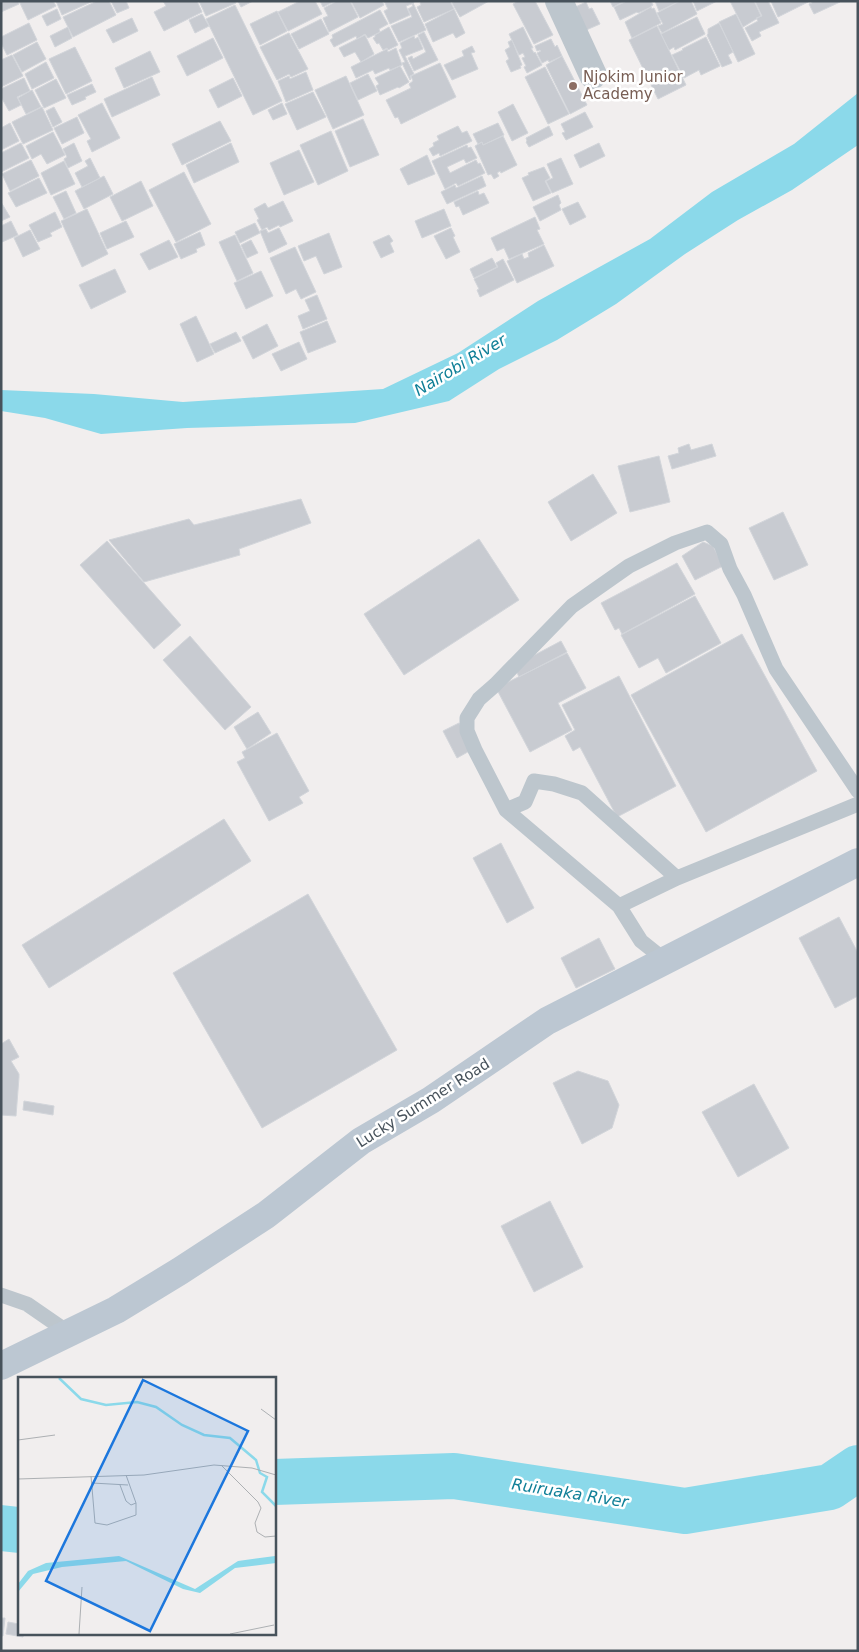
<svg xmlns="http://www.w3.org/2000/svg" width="859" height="1652" viewBox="0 0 859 1652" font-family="'DejaVu Sans',sans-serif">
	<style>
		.water { fill: #8bd9ea }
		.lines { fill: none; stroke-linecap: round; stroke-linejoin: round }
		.river { stroke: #8bd9ea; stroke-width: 46 }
		.building { fill: #c8cbd1; stroke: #d2d5da }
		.lane { stroke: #bdc6cd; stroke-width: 15 }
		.street { stroke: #bdc6cd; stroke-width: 28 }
		.secondary { stroke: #bcc7d2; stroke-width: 28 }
		.education-dot { fill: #8d6e63; stroke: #fff; stroke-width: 2 }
		.labels { text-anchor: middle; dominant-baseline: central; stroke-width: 5; stroke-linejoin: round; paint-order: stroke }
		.education-label { font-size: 15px; fill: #785e54; stroke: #fff; text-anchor: start }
		.street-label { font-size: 15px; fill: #47525b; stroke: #fff }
		.water-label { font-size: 16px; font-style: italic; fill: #0f7f97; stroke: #fff }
		.inset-river { fill: none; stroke: #8bd9ea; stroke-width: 2.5 }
		.inset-road { fill: none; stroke: #adb0b3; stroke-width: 1 }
		.view { fill: #1c77dd; fill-opacity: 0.15; stroke: #1c77dd; stroke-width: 2.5 }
		.inset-edge { fill: none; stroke: #47525b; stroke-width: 2.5 }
	</style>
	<rect width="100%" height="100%" fill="#f1eeee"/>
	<path class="water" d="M858,93v52l-66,45 -54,30 -53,34 -69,50 -59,36 -58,29 -50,32 -94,22 -168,5 -86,6 -56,-16 -44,-7v-21l93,4 89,8 200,-13 75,-36 80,-52 112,-62 62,-47 82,-48z"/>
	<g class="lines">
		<path class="river" d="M274,1482l180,-6 231,35 145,-24 28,-19
			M1,1528l18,2"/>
	</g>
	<path class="building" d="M1,1h17l1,3 -18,8z
		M19,1h34l3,5 -28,14z
		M56,1h37l-31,14z
		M97,1h12l7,14 -43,22 -10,-20z
		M111,1h15l3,7 -12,5z
		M163,1h34l5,11 -38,19 -10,-19 12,-6z
		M199,1h36l1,2 -30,13z
		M238,1h15l-12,6z
		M300,1h15l7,13 -34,17 -10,-19z
		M320,1h15l-12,6z
		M337,1h13l8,16 -29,15 -6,-14 5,-2 -4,-8z
		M351,1h31l2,4 -24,13z
		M384,1h29l1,2 -8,3 4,9 -20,9 -6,-13 4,-2z
		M422,1h28l4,8 -30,13 -7,-15 4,-2 -1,-2z
		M455,1h34l-29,16 -8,-14z
		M518,1h17l18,34 -19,9 -21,-40z
		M610,1h15l-12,6z
		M627,1h24l2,4 -2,1v1l-13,6 -1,-1 -17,8 -6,-13z
		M655,1h25l-21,10z
		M680,1h11l6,13 -35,19 -4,-7 5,-2 -6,-11z
		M693,1h24l-20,10z
		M730,1h24l7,15 -18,11z
		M755,1h13l11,22 -20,9 2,4 -9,5 -7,-13 13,-7 -2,-3 6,-2z
		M771,1h37v1l-30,15z
		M812,1h27l1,1 -26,12 -5,-10 3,-1z
		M586,2l3,7 3,-1 8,16 -23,10 -10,-23z
		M413,3l13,27 -27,12 -8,-16 21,-9 -4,-8 5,-3 -1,-2z
		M235,5l47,96 -29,14 -47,-96z
		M651,7l1,2 2,-1 7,15 -29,15 -7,-16z
		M57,9l4,10 -14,7 -5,-10z
		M454,9l11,24 -9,5 -3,-5 -20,9 -8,-18z
		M380,10l8,14 -9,5 1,3 -12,6 -3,-4 -8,5 -1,-3 -22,11 -4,-7 3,-2 -1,-3z
		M277,11l10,20 -27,14 -10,-21z
		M202,14l7,12 -14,7 -6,-13z
		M736,14l19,40 -17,8 -19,-40z
		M697,17l8,17 -30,16 -1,-3 -5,3 -8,-16z
		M132,18l6,13 -25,12 -7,-13z
		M321,19l8,15 -30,15 -8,-15z
		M29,23l8,17 -30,15 -6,-12v-6z
		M719,23l14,29 -5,3 4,8 -10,4 -15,-32 1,-1v-5z
		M657,26l29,59 -28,14 -29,-59z
		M68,27l4,11 -17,9 -5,-11z
		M389,27l9,18 -10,5 -1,-2 -4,2 -4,-7 -2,1 -4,-6 2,-1v-2z
		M523,27l10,21h-2l3,5 1,-1 7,13 -15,8 -3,-6 2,-1 -4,-8 3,-1 -2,-4 -4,2 -10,-21z
		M424,32l14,28 -24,11 -6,-13 4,-2 1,3 13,-7 -8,-17z
		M289,33l19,36 -17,8 -2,-3 -12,6 -17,-33z
		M365,35l9,19 -13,8 -6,-10 -11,5 -5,-9z
		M414,36l1,3 3,-2 5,12 -18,7 9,18 -4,2 1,3 -1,1 -8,-17 3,-1 -6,-12 3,-2 -2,-5z
		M706,37l14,29 -19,9 -2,-5 -15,8 -12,-23 11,-5 -1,-1z
		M213,38l10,20 -36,18 -10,-20z
		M551,39l4,8 2,-2 5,11 -13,6 -1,-2 -6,3 -5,-10 4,-2 -1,-1 -3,1 -2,-5z
		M512,40l10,25 -2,1 1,2 -10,4 -5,-11 3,-2 -4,-9 5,-3 -2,-5z
		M37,42l9,17 -24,13 -9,-17z
		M472,46l3,6 -4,1 7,16 -26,11 -8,-15 20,-9 -2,-5z
		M75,47l17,34 -26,13 -17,-35z
		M396,48l6,17 -12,5 -1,-2 -14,6 -2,-4 -17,8 -5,-11 36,-18 1,3z
		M150,51l10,21 -36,16 -9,-20z
		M12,55l11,21 -22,11v-27z
		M562,56l25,49 -17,9 -24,-49z
		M46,62l8,16 -22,11 -7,-15z
		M440,63l16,34 -55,27 -3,-7 -3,1 -9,-18 25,-12 -2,-4 4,-3 -2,-5z
		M400,66l9,16 -10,6 -1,-1 -18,8 -4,-9 3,-2 -4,-6z
		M545,67l24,47 -21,10 -23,-47z
		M306,72l7,18 -27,12 -8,-21 11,-5 1,3z
		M368,74l9,17 -19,9 -8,-17z
		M346,76l18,39 -31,14 -18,-39z
		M152,77l8,18 -48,22 -8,-18z
		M24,78l6,13 -13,6 4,8 -12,6 -8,-14v-8z
		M233,78l9,18 -24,12 -9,-18z
		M56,79l10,19 -22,10 -9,-18z
		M92,84l4,8 -11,5 1,2 -14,6 -5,-10z
		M32,90l9,17 -15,7 -8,-16z
		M313,92l13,25 -29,13 -12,-26z
		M102,103l18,35 -28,14 -5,-11 4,-2 -13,-24z
		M282,103l5,11 -14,6 -5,-10z
		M513,104l15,29 -16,8 -14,-29z
		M42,107l11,23 -30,14 -11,-22z
		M54,107l8,15 -9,5 -7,-16z
		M585,112l8,15 -27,13 -4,-7 3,-1 -4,-8z
		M77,117l7,16 -22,11 -8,-16z
		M363,119l16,36 -29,12 -15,-36z
		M220,121l11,20 -49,24 -10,-21z
		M10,123l9,18 -18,9v-22z
		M498,123l6,12 -21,10 -1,-3 -4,2 -5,-10z
		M458,126l4,7 5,-2 5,10 -32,15 -1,-3 -6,3 -4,-7 5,-3 -1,-3 6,-3 -2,-4z
		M549,126l4,9 -24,12 -3,-5 1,-1 -1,-3z
		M331,131l17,40 -30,14 -18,-40z
		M53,132l12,23 -18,9 -6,-10 -9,5 -6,-13z
		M503,136l14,29 -16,8 -1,-2 -3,2 2,3 -5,3 -3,-5 -3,1 -13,-29 7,-4 1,3z
		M21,143l8,15 -28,14v-19z
		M74,143l8,18 -14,7 -4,-9 3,-2 -4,-8z
		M231,143l8,19 -45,21 -8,-18z
		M599,143l6,13 -25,12 -6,-13z
		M467,145l1,3 3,-1 6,11 -11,5 -2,-4 -17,8 3,6 26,-13 2,4 2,-1 5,10 -27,13 -2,-3 -11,6 -13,-28z
		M299,150l15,32 -30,13 -14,-32z
		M427,155l8,19 -27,11 -8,-16z
		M90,158l10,20 -18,9 -7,-14 13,-7 -3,-5z
		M561,158l12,26 -21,9 -6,-12 7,-3 -6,-14z
		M31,160l8,16 -29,15 -8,-17z
		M64,161l11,23 -24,11 -10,-22z
		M544,167l6,11 -5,3 6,12 -18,8 -11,-23 7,-3 -1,-2z
		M184,172l27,52 -35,18 -27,-52z
		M104,176l9,18 -29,15 -9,-18z
		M482,176l4,10 -39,18 -6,-12 14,-7 1,3z
		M39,178l8,15 -31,14 -8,-14z
		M141,181l12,25 -31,15 -12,-24z
		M66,191l10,22 -12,6 -11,-22z
		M478,191l1,4 5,-2 5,10 -26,12 -4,-9 -3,1 -2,-5z
		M558,195l3,8 -2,2 2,5 -21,11 -7,-14z
		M283,201l10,20 -13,6 -1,-2 -10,5 -2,-3 -5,3 -5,-10 2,-1 -5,-10 11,-6 3,5z
		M1,202l9,15 -9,4z
		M578,202l8,15 -16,8 -8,-16z
		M87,209l21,45 -26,13 -21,-46z
		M444,209l7,17 -29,12 -7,-17z
		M55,212l7,15 -12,6 2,3 -14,6 -9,-17z
		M535,217l5,12 -3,1 7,14 -35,15 -5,-11 -7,3 -6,-13z
		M11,221l7,14 -16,7 -1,-16z
		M126,221l8,16 -27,12 -7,-16z
		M255,223l5,10 -20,10 -5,-11z
		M279,228l8,16 -18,9 -9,-22 6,-2 2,4z
		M451,228l4,8 -2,1 7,15 -14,7 -12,-23z
		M30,230l10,19 -17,8 -9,-19z
		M200,232l5,13 -9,4 1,3 -16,7 -7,-15z
		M329,233l13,34 -18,7 -8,-18 -12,5 -6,-15z
		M235,235l18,38 -16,8 -18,-39z
		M389,235l4,6 -3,2 4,9 -13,6 -8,-16z
		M169,240l9,17 -29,13 -9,-16z
		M251,240l7,13 -11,5 -6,-13z
		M544,245l10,21 -37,17 -10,-22 15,-7 2,5 5,-2 -1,-4z
		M295,247l21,45 -15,7 -5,-10 -10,5 -16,-36z
		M492,258l5,9 -23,11 -4,-9z
		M503,259l11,21 -34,17 -3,-7 2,-1 -5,-10 24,-12 -2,-4z
		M115,269l11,23 -35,17 -12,-24z
		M261,271l12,25 -27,13 -12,-26z
		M317,295l10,24 -24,10 -5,-13 12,-5 -5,-11z
		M196,316l18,38 -17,8 -17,-38z
		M327,321l9,21 -28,11 -8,-21z
		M267,324l11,22 -25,13 -11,-22z
		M236,332l5,9 -26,12 -5,-9z
		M299,342l8,17 -26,12 -9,-17z
		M689,444l2,6 21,-6 4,12 -44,13 -4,-13 11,-3 -1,-5z
		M659,456l11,46 -40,10 -12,-46z
		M593,474l24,39 -46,28 -23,-39z
		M301,499l10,24 -72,26 1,6 -96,27 -35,-42 80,-21 5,6z
		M783,512l25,53 -34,15 -25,-52z
		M479,539l40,61 -115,75 -40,-61z
		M107,541l74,84 -27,24 -74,-84z
		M703,542l10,4 10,20 -28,14 -13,-24z
		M677,563l18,31 -73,40 -3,-6 -4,2 -14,-27z
		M695,596l26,47 -55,30 -8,-15 -19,10 -18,-33z
		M742,634l75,137 -111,61 -75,-137z
		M190,636l61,71 -26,23 -62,-70z
		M561,641l6,11 -48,25 -5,-11z
		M567,653l19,35 -28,15 14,27 -42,22 -34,-64z
		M619,676l57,110 -59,31 -37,-70 -7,4 -8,-15 10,-6 -13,-25z
		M258,712l13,21 -24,16 -13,-22z
		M459,723l14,26 -16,9 -14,-27z
		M277,733l32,58 -10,6 4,6 -34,18 -32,-59 8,-4 -3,-6z
		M224,819l27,42 -202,127 -27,-43z
		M501,843l33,65 -27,15 -34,-65z
		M308,894l89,156 -135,78 -89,-155z
		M839,917l19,36v43l-23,12 -36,-70z
		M599,938l16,31 -39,19 -15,-30z
		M9,1039l10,18 -8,4 8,13v3l-3,39 -15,-1v-71z
		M578,1071l30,10 11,24 -7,23 -30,16 -29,-61z
		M754,1084l35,64 -51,29 -36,-65z
		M24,1101l30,5 -1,9 -30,-5z
		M550,1201l33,66 -49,25 -33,-66z
		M1,1618h4l-2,18h-2z
		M8,1622l11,2v9h5l-1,4 -17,-3z"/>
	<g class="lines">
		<path class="lane" d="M506,810l19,-8 9,-21 20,3 28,9 95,85
			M619,906l58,-28 181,-74
			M666,961l-25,-20 -22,-35 -113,-96 -31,-60 -8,-19v-13l12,-19 16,-14 77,-79 57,-40 46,-23 32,-11 14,12 9,25 14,26 32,74 82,122
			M1,1295l26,9 42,29"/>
		<path class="street" d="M559,1l34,74"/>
		<path class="secondary" d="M1,1366l115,-56 64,-39 86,-56 95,-74 70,-41 116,-79 311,-159"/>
	</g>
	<circle class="education-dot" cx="573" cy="86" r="5"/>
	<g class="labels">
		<g class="education-label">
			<text x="583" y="77">Njokim Junior<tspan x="583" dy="17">Academy</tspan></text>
		</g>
		<g class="street-label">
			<text transform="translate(423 1103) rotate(-32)">Lucky Summer Road</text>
		</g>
		<g class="water-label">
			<text transform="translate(460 365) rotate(-31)">Nairobi River</text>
			<text transform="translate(570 1493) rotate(9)">Ruiruaka River</text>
		</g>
	</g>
	<g transform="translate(18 1377)">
		<rect width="258" height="258" fill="#f1eeee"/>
		<path d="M101,179l76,33 43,-28 37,-5 1,7 -41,5 -35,25 -17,-4 -57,-28 -64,6 -29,7 -15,18v-8l10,-13 18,-8z" fill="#8bd9ea"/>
		<path class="inset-river" d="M41,1l22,21 25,6 31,-3 19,5 26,18 22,10 26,3 26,22 4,13 7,4 -5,15 14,14"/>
		<path class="inset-road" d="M243,32l15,11M0,63l37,-5M203,88l37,37 3,6 -6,15 2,9 8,5 11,-1M73,99l4,47 12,2 29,-10v-12l-10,-28M0,102l126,-4 70,-10 38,3 24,7M74,106l36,2M102,108l6,16 5,4 5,-2M61,257l3,-47M212,257l44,-9"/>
		<path class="view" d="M125,3l105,51 -98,200 -104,-50z"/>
		<rect width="258" height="258" class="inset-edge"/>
	</g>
	<rect width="859" height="1652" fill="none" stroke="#47525b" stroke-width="5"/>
</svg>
